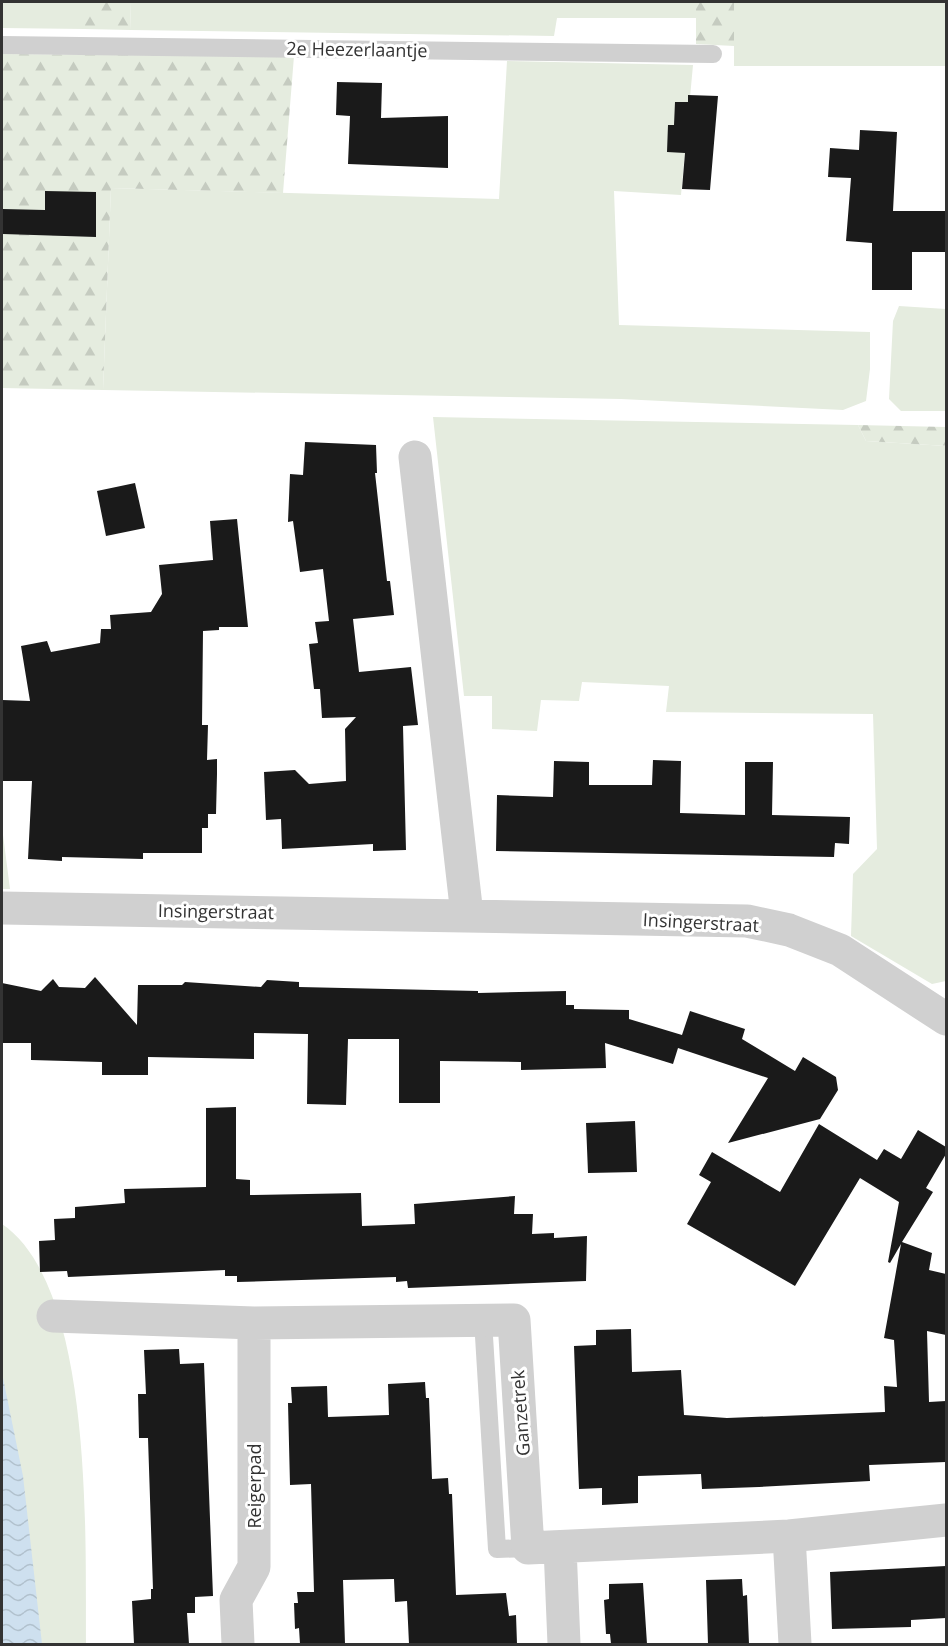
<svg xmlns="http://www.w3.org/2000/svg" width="948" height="1646" viewBox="0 0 948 1646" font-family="'Open Sans',sans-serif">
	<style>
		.green { fill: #e5ecdf }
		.forest { fill: url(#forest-firs) }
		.water { fill: url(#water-waves) }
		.building { fill: #1a1a1a }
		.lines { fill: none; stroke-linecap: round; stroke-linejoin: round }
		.service { stroke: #d0d0d0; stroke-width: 18 }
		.minor { stroke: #d0d0d0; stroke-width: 33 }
		.labels { text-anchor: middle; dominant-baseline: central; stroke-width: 6; stroke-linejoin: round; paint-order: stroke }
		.street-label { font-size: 18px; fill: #333; stroke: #fff }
	</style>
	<defs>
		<pattern id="forest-firs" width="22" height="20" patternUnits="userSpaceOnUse" patternTransform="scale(1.5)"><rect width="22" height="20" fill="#e5ecdf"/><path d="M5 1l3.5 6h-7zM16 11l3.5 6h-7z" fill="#c5cbc0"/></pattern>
		<pattern id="water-waves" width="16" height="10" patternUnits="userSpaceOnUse" patternTransform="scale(1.5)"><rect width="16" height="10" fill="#cee0ef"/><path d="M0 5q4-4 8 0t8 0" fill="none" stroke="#b1c1cd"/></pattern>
	</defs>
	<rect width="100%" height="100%" fill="#fff"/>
	<path class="green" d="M2,2h83v27l-83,-1z
		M131,2h565v16h-139l-3,18 -424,-6z
		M734,2h212v64h-212z
		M507,61l186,4 -12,130 -67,-4 5,134 251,7v37l-4,32 -23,9 -222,-11 -518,-9 8,-202 388,11z
		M899,306l47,3v102h-45l-12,-12 4,-78z
		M433,417l425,8 8,16 80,5v535l-14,3 -81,-48 2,-62 24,-25 -4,-135 -207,-2 3,-26 -87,-4 -3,19 -38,-1 -4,31 -45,-2v-33h-28z
		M2,827l8,62h-8z
		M2,1224c93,63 83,318 84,420h-84z"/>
	<path class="forest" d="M85,2h46l-1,28 -45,-1z
		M696,2h38v44l-38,-2z
		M2,54l292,2 -11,137 -172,-5 -8,202 -101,-2z
		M858,425l88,2v19l-80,-5z"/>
	<path class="water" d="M2,1373l21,103 19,168h-40z"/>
	<path class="building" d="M337,82l45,1 -1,35 67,-2v52l-100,-4 2,-48 -14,-1z
		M688,95l30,1 -8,94 -28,-1 3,-36 -18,-1 1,-27h6l1,-23h13z
		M860,130l37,2 -4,79h53v41h-34v38h-40v-47l-26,-2 5,-63 -23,-1 2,-29 29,2z
		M45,191l51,1v45l-93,-3v-25l42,1z
		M305,442l71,3 1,28h-2l12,108h3l4,34 -41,4 6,53 52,-5 7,58 -15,1 3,124 -33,1v-7l-91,5 -1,-30 -15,1 -2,-48 31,-2 14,14 37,-3 -1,-52 11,-12 -34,1 -2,-29h-6l-5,-45 9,-1 -3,-21 14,-1 -6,-52 -23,3 -7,-51 -5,1 2,-48 13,1z
		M135,483l10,45 -39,8 -9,-45z
		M237,519l11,108h-29v3l-16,1 -1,94h6l-1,35 10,-1v15l-1,40h-8v14h-6v25h-59v6l-81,-2v4l-34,-2 4,-78h-30v-81l28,1 -9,-55 26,-5 4,11 49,-9 1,-14h10l-1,-14 41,-3 11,-18 -3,-29 54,-5 -3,-39z
		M653,760l28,1 -1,52 65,2v-53h28l-1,53 78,2 -1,27 -14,-1 -1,14 -338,-6 1,-56 56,2 1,-36 35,1v23h63z
		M95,977l42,48 1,-40h44l3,-3 76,5 6,-7 32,2v5l179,4v2l88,-2v14h8v4l55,1v9l53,16 8,-24 55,18 -3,10 53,32 8,-14 33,20 2,13 -18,29 -92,24 40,-65 -90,-30 -5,16 -68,-21 1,25 -85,2v-8l-81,-1v42h-41v-64h-51l-2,66 -39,-1 1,-70 -54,-1v26l-106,-2v18h-46v-13l-71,-2v-17h-29v-60l39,8 12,-12 6,8 26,1z
		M236,1107v72l14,1v15l111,-2 1,33 53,-2 -1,-20 101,-8 -1,18h19l-1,20 22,-1v5l33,-2 -1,45 -178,7 -1,-7 -11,1v-5l-159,5v-6h-12v-6l-157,7 -1,-6 -27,1 -1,-31 16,-1 -1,-21 21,-1v-11l50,-4 -1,-14 82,-2v-79z
		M635,1121l2,51 -49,1 -2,-50z
		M819,1124l58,36 7,-11 17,10 17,-29 28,17v7l-20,34 7,4 -31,50 30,11 -3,17 17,4v61l-19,-4 2,71 17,-1v61l-77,3 1,16 -111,6 -57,2 -1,-15 -63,2v27l-36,2v-17l-23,1 -1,-26 -4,-117 22,-1v-15l35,-1 1,43 49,-2 3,45 43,3 158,-6 -1,-26 13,1 -3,-47 -10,-2 17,-94 -11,19 -2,-1 11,-60 -39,-24 -65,108 -108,-62 24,-42 -12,-7 13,-23 68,40z
		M179,1349l1,15 24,-1 9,233 -18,1v16h-8l2,31h-55l-2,-43 19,-2v-10h2l-5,-151h-9l-1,-44h8l-2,-44z
		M425,1382l1,16h3l3,81 16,-1 1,16h3l4,101 50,-2 3,23 7,-1 1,29h-108l-2,-43 -12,1 -1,-23 -51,1 2,64h-45l-1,-16 -4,1 -1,-26h4l-1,-11h17l-3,-108 -21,1 -2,-82h4l-1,-16 36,-1 1,31 61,-2 -1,-31z
		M946,1566v52l-35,2v7l-79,2 -2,-57z
		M742,1579l1,17 4,-1 2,49h-41l-2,-64z
		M643,1583l4,61h-36l-1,-10h-4l-2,-34 5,-1v-15z"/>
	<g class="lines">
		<path class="service" d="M2,45l711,9
			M483,1320l14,229 31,-1"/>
		<path class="minor" d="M415,457l52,458
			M2,908l745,13 42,9 51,20 106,69
			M53,1316l201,7 260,-3 14,228 261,-12 157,-16
			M789,1536l6,108
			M560,1547l4,97
			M238,1644l-2,-44 18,-33v-244"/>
	</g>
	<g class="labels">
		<g class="street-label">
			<text transform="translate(357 49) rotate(1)">2e Heezerlaantje</text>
			<text transform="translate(216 911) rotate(1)">Insingerstraat</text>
			<text transform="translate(701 922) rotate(3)">Insingerstraat</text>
			<text transform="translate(520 1413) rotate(-94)">Ganzetrek</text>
			<text transform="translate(254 1486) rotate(-90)">Reigerpad</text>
		</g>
	</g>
	<rect width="948" height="1646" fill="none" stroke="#333333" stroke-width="6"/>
</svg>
